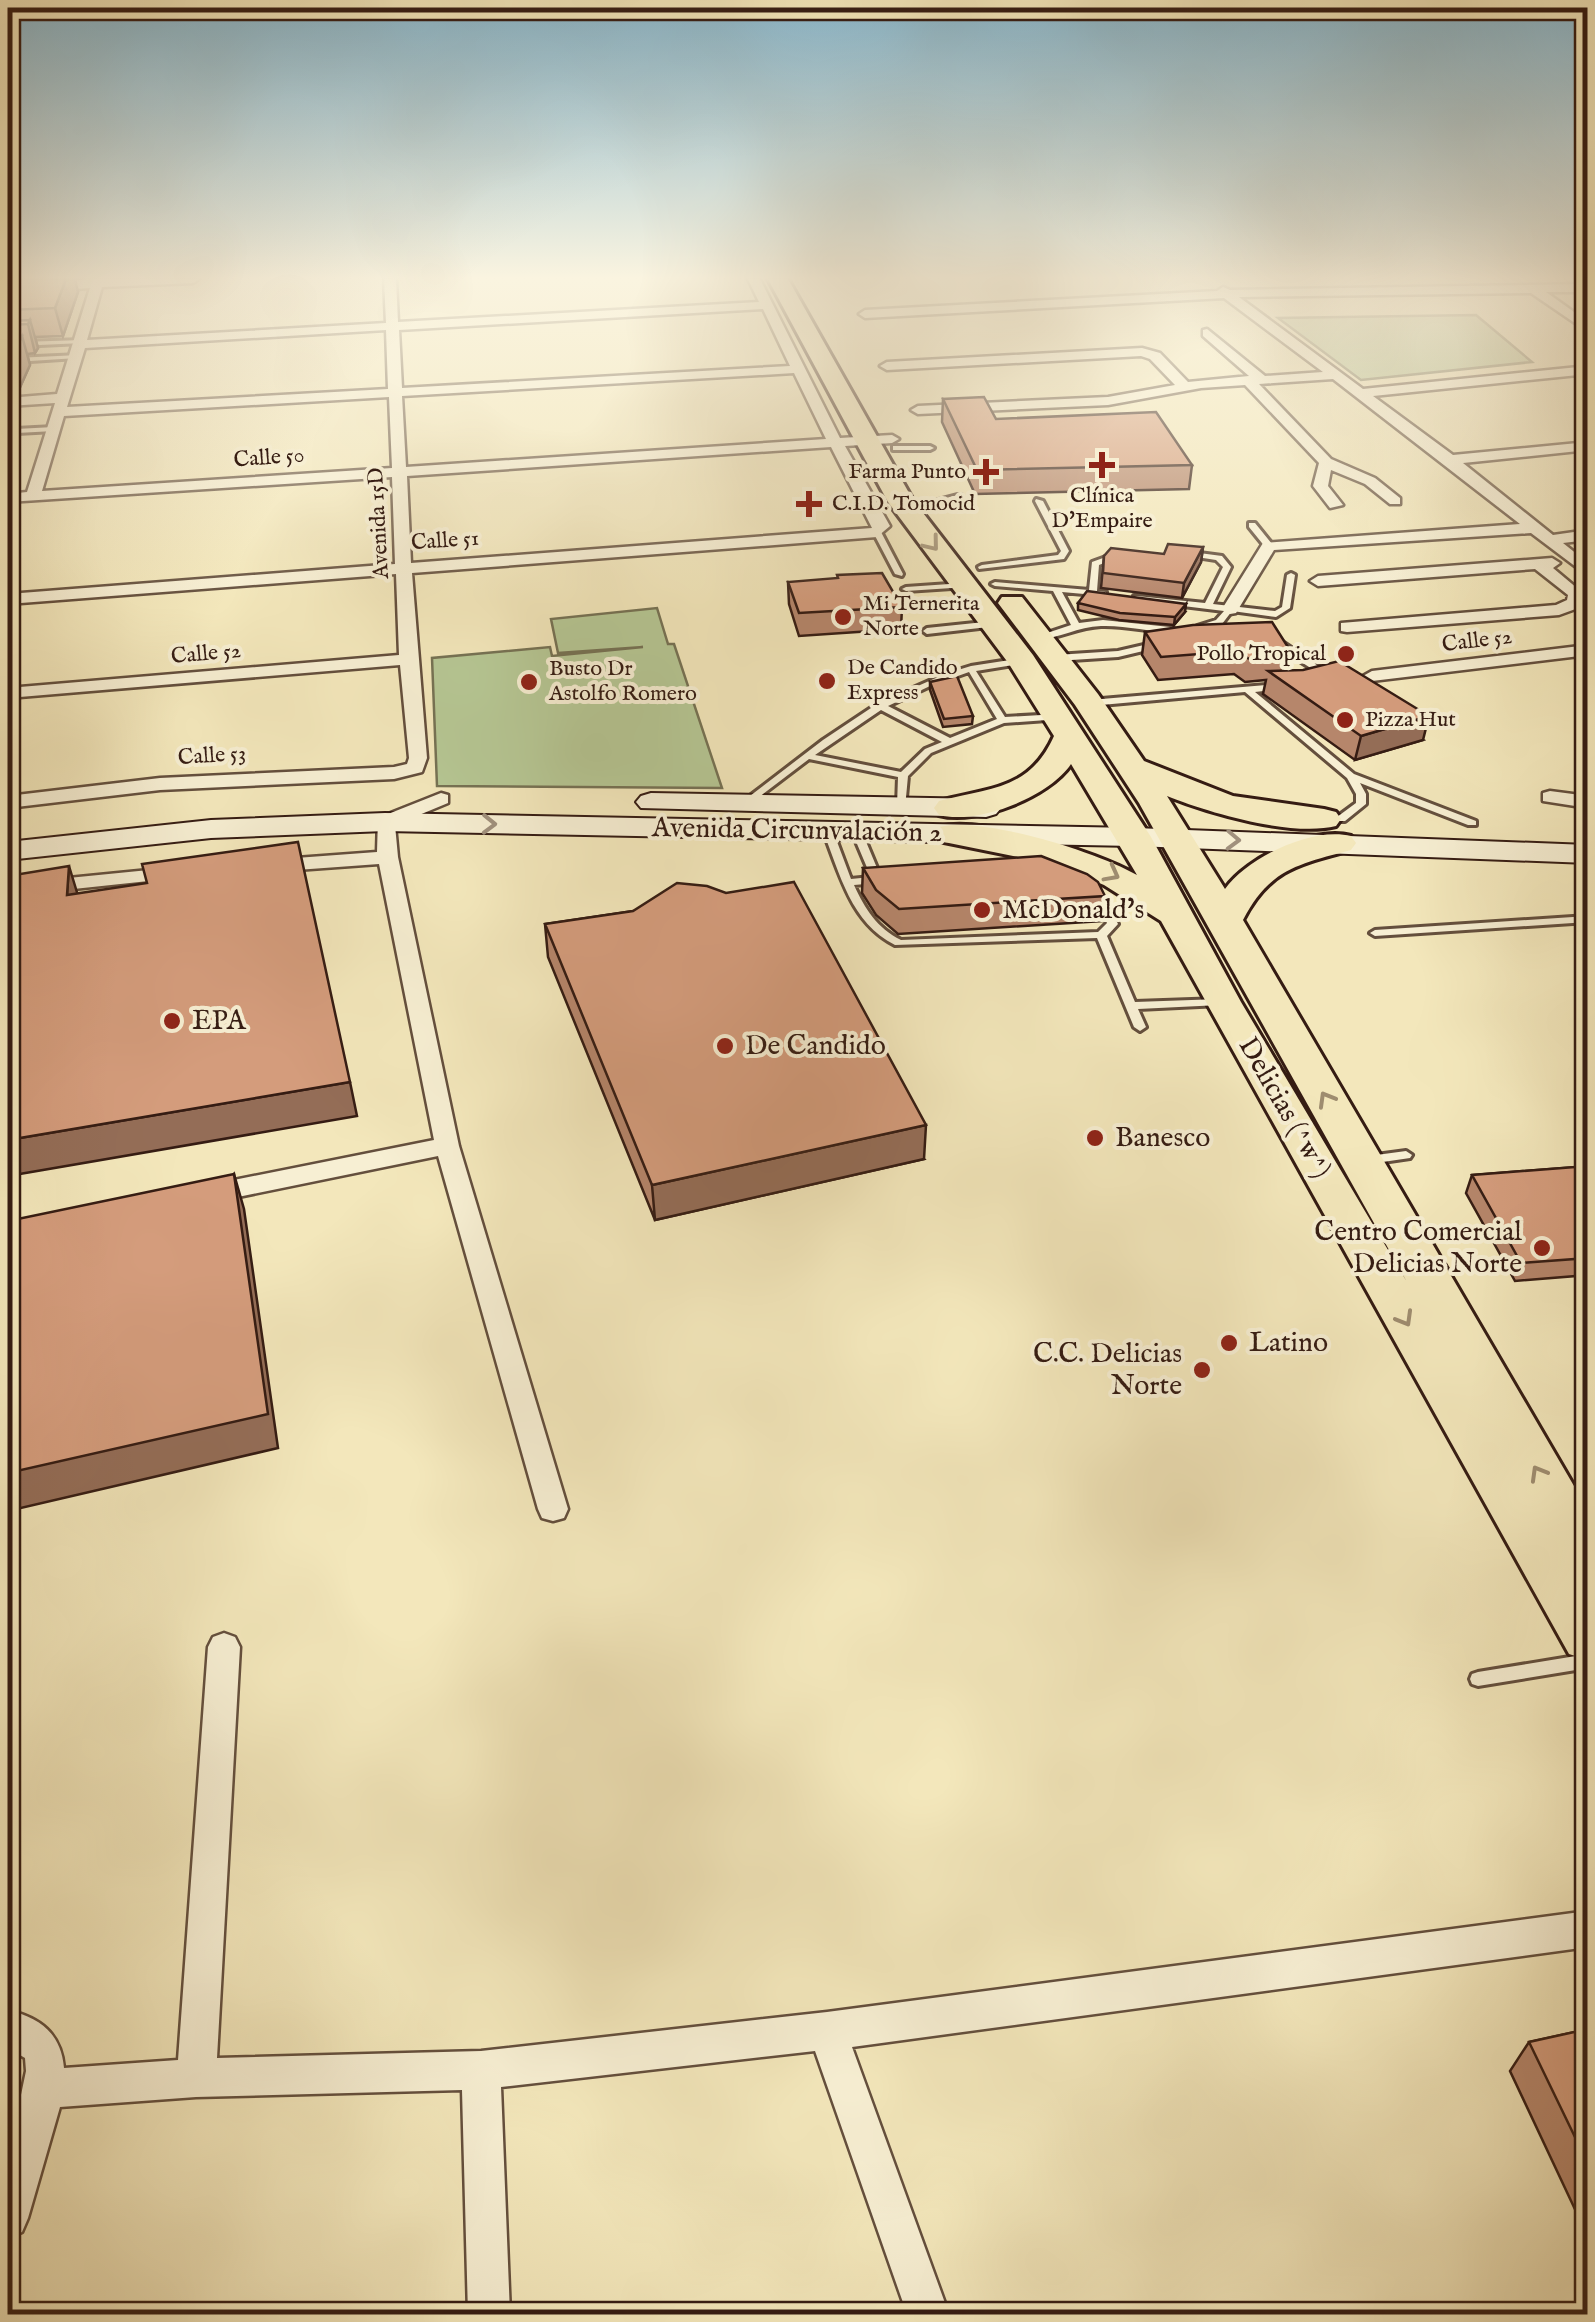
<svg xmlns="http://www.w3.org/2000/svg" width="1595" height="2322" viewBox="0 0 1595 2322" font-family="'IM FELL English',serif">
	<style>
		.green { fill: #b6c794; stroke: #767254; stroke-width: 2.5 }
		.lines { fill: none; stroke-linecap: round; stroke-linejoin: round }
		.lane-casing { stroke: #644f3d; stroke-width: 6 }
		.street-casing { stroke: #644f3d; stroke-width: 5 }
		.secondary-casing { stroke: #351c13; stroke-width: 4 }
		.primary-casing { stroke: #351c13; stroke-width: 6 }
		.lane { fill: #f7efd3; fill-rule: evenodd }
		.street { fill: #f7efd3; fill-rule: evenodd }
		.secondary { fill: #f7efd3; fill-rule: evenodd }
		.primary { fill: #f3e7bb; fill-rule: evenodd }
		.wall { fill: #b6866b; stroke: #351c13; stroke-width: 2.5 }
		.shaded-wall { fill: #946d57; stroke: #351c13; stroke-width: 2.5 }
		.building { fill: #d49c7c; stroke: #351c13; stroke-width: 2.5 }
		.oneway { stroke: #9e8c6f }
		.oneway2 { stroke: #a0907d }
		.poi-dot { fill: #8f2418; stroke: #f7efd3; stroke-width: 4 }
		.labels { text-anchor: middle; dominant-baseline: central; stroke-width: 8; stroke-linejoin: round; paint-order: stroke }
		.far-street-label { font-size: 22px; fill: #351c13; stroke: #f7efd3 }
		.far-poi-label { font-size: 22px; fill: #351c13; stroke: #f7efd3; text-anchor: start }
		.street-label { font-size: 28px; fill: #351c13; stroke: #f7efd3 }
		.poi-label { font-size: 28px; fill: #351c13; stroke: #f7efd3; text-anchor: start }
	</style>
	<rect width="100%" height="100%" fill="#f3e7bb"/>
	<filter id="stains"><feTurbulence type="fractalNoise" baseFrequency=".002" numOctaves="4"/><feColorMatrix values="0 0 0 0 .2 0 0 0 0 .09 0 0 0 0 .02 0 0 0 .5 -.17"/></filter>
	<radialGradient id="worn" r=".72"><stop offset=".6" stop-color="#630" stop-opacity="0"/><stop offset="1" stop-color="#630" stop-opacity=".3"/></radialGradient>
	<path class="green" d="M1476,315l56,47 -171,18 -83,-62z
		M657,608l11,36h6l48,144 -285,-2 -5,-128 118,-11 2,9 91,-9 -85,6 -7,-34z"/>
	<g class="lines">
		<defs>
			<path id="lane" d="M84,340l-2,3 -63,3 -3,-2 3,-2z
				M79,355l-2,3 -62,4 -3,-2 3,-2z
				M8,419l8,10 38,-2 4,2 -4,2 -37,2 -5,38 -4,2v-23l2,-19 -2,-5z
				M896,446h34l4,2 -4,2h-37v-4z
				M958,495h3v4l-30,6 -4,-2z
				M1036,499l7,2 26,50 -5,8 -85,10 -1,-2 4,-2 76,-10 3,-4 -26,-50z
				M1249,523h6l17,21v4h-6l-17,-21z
				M874,530l7,2 22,42 -1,2 -7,-2 -22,-42z
				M1184,551l38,5 9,11 -18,37 62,7 7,-4 5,-32 4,-2 4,2 -5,33 -14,9 -44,-6 -10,13 -22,7 -3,-1v-4l19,-6 8,-9 -90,-11v-4h3l68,7 18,-36 -7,-7 -32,-5z
				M1114,554l7,2 -22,9 -2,26 9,1v4l-44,-4 17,31 24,-3 67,7 3,1v4c-24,0 -48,-7 -72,-6 -23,1 -42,12 -63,14v-4l33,-11 -18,-34 -58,-5 -4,-2 4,-2 94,8 3,-28z
				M964,583h3v4l-61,4 -4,-2 4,-2z
				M994,621l3,1v4l-70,8 -4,-3 4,-3z
				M1275,638l3,1 55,37 -7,2 -54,-35 -1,-2z
				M1157,642l3,1v4l-42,10 -62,4 -4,-3 4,-3 62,-4z
				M1022,658l4,3 -1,2 -49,8 29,46 53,-3 3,1v4l-57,4 -73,30 -23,23 -3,32 -3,1 -5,-3 1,-29 -89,-18 -59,45 -3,1 -5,-3 81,-62 54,-36 68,-30 26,-8zM969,672l28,47 -47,19 -62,-32 42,-20zM881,710l61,32 -17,7 -24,23 -86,-17z
				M1278,684l3,1v4l-26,3 99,82 122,47v4h-8l-108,-42 6,11v10l-21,17h-8v-4l19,-14v-9l-9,-16 -102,-86 -155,14 -5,-3 5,-3z
				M828,828l5,3 18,48 20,-2 -19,-45 5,-3 5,3 20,48 -5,3 -23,2c11,24 23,43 47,55l197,-8 9,-9 -9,-19 -11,-9 5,-3 14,8 12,24 -11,12 28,66 85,-3 6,3 -6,3 -82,4 8,18 -6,4 -6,-4 -37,-89 -202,7c-44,-22 -55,-71 -72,-114z
				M1588,916v6l-213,14 -5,-3 5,-3z
				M1406,1151l6,4 -2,3 -41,6 -6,-4 6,-4z
				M1588,1654v14l-110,18 -6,-2 -2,-5 2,-5 6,-2z"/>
			<path id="street" d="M93,279h106l-6,4 -91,4 -15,53 299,-17 -2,-44h12l2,43 361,-20 -11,-23h12l80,159 52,-3 7,4 -7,4 -47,3 45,80 -13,11 -465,36 15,185 -5,14 -28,7 -234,11 -152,18v-12l152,-18 234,-11 13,-3 2,-6 -9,-93 -392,33v-10l391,-33 -3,-81 -388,30v-10l387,-30 -3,-87 -384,25v-8l19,-2 28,-89 -47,3v-8l49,-4 33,-106 -82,5v-7zM763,309l27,57 -388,22 -3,-58zM386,330l2,59 -321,18 18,-59zM794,373l32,66 -420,28 -4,-71zM389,397l3,71 -350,23 22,-75zM831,447l41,81 -461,35 -4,-87z
				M1588,284v8h-42l42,30v10l-57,-39 -292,4 124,92 225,-23v8l-215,22 80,59 135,-13v8l-125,13 90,72 35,-5v10l-25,3 25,20v13l-57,-43 -257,17 -38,63 -6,1 -8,-5 41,-66 257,-19 -187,-145 -74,5 72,75 44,19 25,20v6h-10l-25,-20 -34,-14 -3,16 15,19 -13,3 -17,-22 6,-23 -74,-78 -44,3 -93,17 -190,9 -7,-4 7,-4 190,-9 67,-12 -25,-26 -9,-3 -254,14 -7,-4 7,-4 255,-14 18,5 28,29 61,-6 -46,-40v-6l4,-1 58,47 58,-4 -99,-74 -359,20 -6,-4 6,-4 352,-19 6,-4 7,3z
				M1552,558l8,5 -7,5 31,26 -3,13 -22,8 -212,17 -6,-1v-8l215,-18 11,-5 1,-5 -33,-26 -217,17 -8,-5 8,-5z
				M1588,645v10l-216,26 -9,-5 9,-5z
				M1550,791l38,5v12l-45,-7v-8z
				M441,793l7,2v8l-53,22 3,32 61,289 109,363 -4,9 -11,3 -11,-3 -4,-9 -100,-353 -229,47 -13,-9 13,-9 225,-45 -55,-276 -110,8 -10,-6 10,-6 108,-8 1,-34z
				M179,867l7,2 3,4 -3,4 -178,19v-12z
				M224,1633l11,4 5,10 -23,411 264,-7 346,-39 761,-101v36l-736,100 97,267h-42l-92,-263 -314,36 9,227h-42l-6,-224 -266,7 -136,10 -32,111 -6,14 -14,6v-81l18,-86 -1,-13 -17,-10v-38c32,8 53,23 56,58l114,-8 30,-413 5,-10z"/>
			<path id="secondary" d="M651,793l335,6 10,3 5,6 -5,6 -10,3 -345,-9 -5,-6 5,-6z
				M385,813l749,15 454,17v18l-454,-17 -749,-15 -174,7 -203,22v-18l203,-22z"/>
			<path id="primary" d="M768,279h20l125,221 120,155 118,182 90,165 166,280 -268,-479 -64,-98 -77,-102 4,-6h20l76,97 46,67 89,35 91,13 12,3 5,7 -5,7c-44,11 -127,-13 -169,-30l58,93c22,-31 87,-63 126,-53l5,7 -5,7c-52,14 -82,19 -108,70l345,590v69l-7,-3 7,11v73l-19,-6 -408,-733 -57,-36 -51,-21 -114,-23 -5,-7 5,-7c44,-11 158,25 198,48l-66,-111c-22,33 -93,61 -132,51l-5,-7 5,-7c51,-13 91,-11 115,-65l-45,-72 -121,-162z"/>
		</defs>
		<use href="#lane" class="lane-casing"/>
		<use href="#street" class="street-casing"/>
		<use href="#secondary" class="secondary-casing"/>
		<use href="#primary" class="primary-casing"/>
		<use href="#lane" class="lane"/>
		<use href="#street" class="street"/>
		<use href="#secondary" class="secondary"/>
		<use href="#primary" class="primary"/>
	</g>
	<path class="wall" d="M8,279l70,13 -15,44 -28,1 3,11 -3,5 -8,1 3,11 -13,29h-9z
		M943,399l53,20 196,46 -3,24 -214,5 -33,-72z
		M1203,547l-2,15 -19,36 -81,-10 3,-32 60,-2z
		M788,582l114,25 -1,22 -102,7 -10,-32z
		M1078,603l107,9 -11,13 -55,-5 -41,-10z
		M1145,632l148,23 -3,15 133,70 -68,20 -92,-66 3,-14 -21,2 -11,-8 -76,6 -16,-25z
		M930,682l43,34 -1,8 -29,3 -13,-37z
		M863,868l242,28 -3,25 -204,13 -22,-19 -14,-22z
		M633,911l291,248 -269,61 -107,-263 -3,-33z
		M1588,1166v109l-73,6 -49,-88 6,-18z
		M1588,2029v208l-78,-166 19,-29z"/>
	<path class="shaded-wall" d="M66,279h9l3,13 -15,44 -8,-28z
		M30,320l8,28 -3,5 -7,-29z
		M22,336l8,29 -13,29 -8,-30z
		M1203,547l-2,15 -19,36 2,-15z
		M1186,604l-1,8 -11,13 1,-8z
		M1429,716l-6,24 -68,20 6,-24z
		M69,866l10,33 -12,-4z
		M350,1082l7,34 -349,60v-36z
		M926,1125l-2,34 -269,61 -3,-35z
		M234,1174l10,35 34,239 -270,63v-38z"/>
	<path class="building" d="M8,279h58l-11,29 -47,2z
		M30,320l-2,4 -20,1v-4z
		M22,336l-13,28h-1v-27z
		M984,397l12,22 160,-7 36,53 -215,5 -34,-71z
		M1168,544l35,3 -19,36 -81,-10 1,-17 7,-8 53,6z
		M882,573l20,34 -103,6 -11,-31 50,-4 -1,-3z
		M1087,591l99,13 -11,13 -55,-4 -42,-10z
		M1272,622l21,33 -44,4 -11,-8 -77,6 -16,-25 48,-7z
		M1339,661l90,55 -68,20 -93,-65 35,-1z
		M957,676l16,40 -29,3 -14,-37z
		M298,842l52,240 -342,58v-264l61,-10 -2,29 80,-12 -5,-19z
		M1041,856l46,18 11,8 7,14 -206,13 -23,-19 -13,-22z
		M794,882l132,243 -274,60 -107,-261 88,-13 44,-28 30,3 19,7z
		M1588,1166v92l-67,5 -49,-88z
		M234,1174l34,240 -260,59v-252z
		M1588,2029v135l-59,-122z"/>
	<defs><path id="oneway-chevron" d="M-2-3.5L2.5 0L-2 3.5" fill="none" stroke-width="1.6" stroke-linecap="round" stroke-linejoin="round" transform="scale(2.5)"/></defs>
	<g class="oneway">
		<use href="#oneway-chevron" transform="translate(932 544) rotate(51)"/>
		<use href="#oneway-chevron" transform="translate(1112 874) rotate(28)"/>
		<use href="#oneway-chevron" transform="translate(1326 1099) rotate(-120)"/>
		<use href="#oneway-chevron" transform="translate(1405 1319) rotate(60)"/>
		<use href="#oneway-chevron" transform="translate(1538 1473) rotate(-120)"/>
	</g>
	<g class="oneway2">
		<use href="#oneway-chevron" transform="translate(489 824) rotate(1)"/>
		<use href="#oneway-chevron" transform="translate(1233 840) rotate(2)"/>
	</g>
	<linearGradient id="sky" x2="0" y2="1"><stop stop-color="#89b9d0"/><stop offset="0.46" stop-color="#faf4e0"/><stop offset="1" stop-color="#faf4e0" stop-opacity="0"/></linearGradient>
	<rect width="1595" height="604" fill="url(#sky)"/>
	<g class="poi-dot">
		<path d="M1097 450h10v10h10v10h-10v10h-10v-10h-10v-10h10z"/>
		<path d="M981 457h10v10h10v10h-10v10h-10v-10h-10v-10h10z"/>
		<path d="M804 489h10v10h10v10h-10v10h-10v-10h-10v-10h10z"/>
		<circle cx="843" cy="617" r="10"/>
		<circle cx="1346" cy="654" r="10"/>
		<circle cx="827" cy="681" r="10"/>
		<circle cx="529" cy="682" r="10"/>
		<circle cx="1345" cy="720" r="10"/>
		<circle cx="982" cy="910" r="10"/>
		<circle cx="172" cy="1021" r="10"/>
		<circle cx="725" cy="1046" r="10"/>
		<circle cx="1095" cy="1138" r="10"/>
		<circle cx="1542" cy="1248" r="10"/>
		<circle cx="1229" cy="1343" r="10"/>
		<circle cx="1202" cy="1370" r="10"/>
	</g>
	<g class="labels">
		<g class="far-street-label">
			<text transform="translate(269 458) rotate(-4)">Calle 50</text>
			<text transform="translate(379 523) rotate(-93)">Avenida 15D</text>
			<text transform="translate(445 541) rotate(-4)">Calle 51</text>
			<text transform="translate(1477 641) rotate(-7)">Calle 52</text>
			<text transform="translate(206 654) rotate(-5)">Calle 52</text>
			<text transform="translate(212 756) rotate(-4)">Calle 53</text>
		</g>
		<g class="far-poi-label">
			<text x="966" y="472" text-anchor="end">Farma Punto</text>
			<text x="1102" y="496" text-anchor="middle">Clínica<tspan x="1102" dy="25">D'Empaire</tspan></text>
			<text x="832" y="504">C.I.D. Tomocid</text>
			<text x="863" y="604">Mi Ternerita<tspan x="863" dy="25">Norte</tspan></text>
			<text x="1326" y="654" text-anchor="end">Pollo Tropical</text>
			<text x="847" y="668">De Candido<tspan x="847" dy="25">Express</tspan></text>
			<text x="549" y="669">Busto Dr<tspan x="549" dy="25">Astolfo Romero</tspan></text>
			<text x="1365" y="720">Pizza Hut</text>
		</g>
		<g class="street-label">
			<text transform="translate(797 831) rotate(1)">Avenida Circunvalación 2</text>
			<text transform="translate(1284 1108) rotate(60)">Delicias (^w^)</text>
		</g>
		<g class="poi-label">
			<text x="1002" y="910">McDonald's</text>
			<text x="192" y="1021">EPA</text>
			<text x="745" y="1046">De Candido</text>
			<text x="1115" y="1138">Banesco</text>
			<text x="1522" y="1232" text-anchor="end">Centro Comercial<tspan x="1522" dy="32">Delicias Norte</tspan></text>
			<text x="1249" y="1343">Latino</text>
			<text x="1182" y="1354" text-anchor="end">C.C. Delicias<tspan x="1182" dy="32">Norte</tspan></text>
		</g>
	</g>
	<rect width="1595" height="2322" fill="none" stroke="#f3e7bb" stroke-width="40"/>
	<rect x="10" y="10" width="1575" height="2302" fill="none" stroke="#351c13" stroke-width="5"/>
	<rect x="20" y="20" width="1555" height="2282" fill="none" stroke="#351c13" stroke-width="2.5"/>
	<rect width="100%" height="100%" filter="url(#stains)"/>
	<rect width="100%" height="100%" fill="url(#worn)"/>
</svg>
